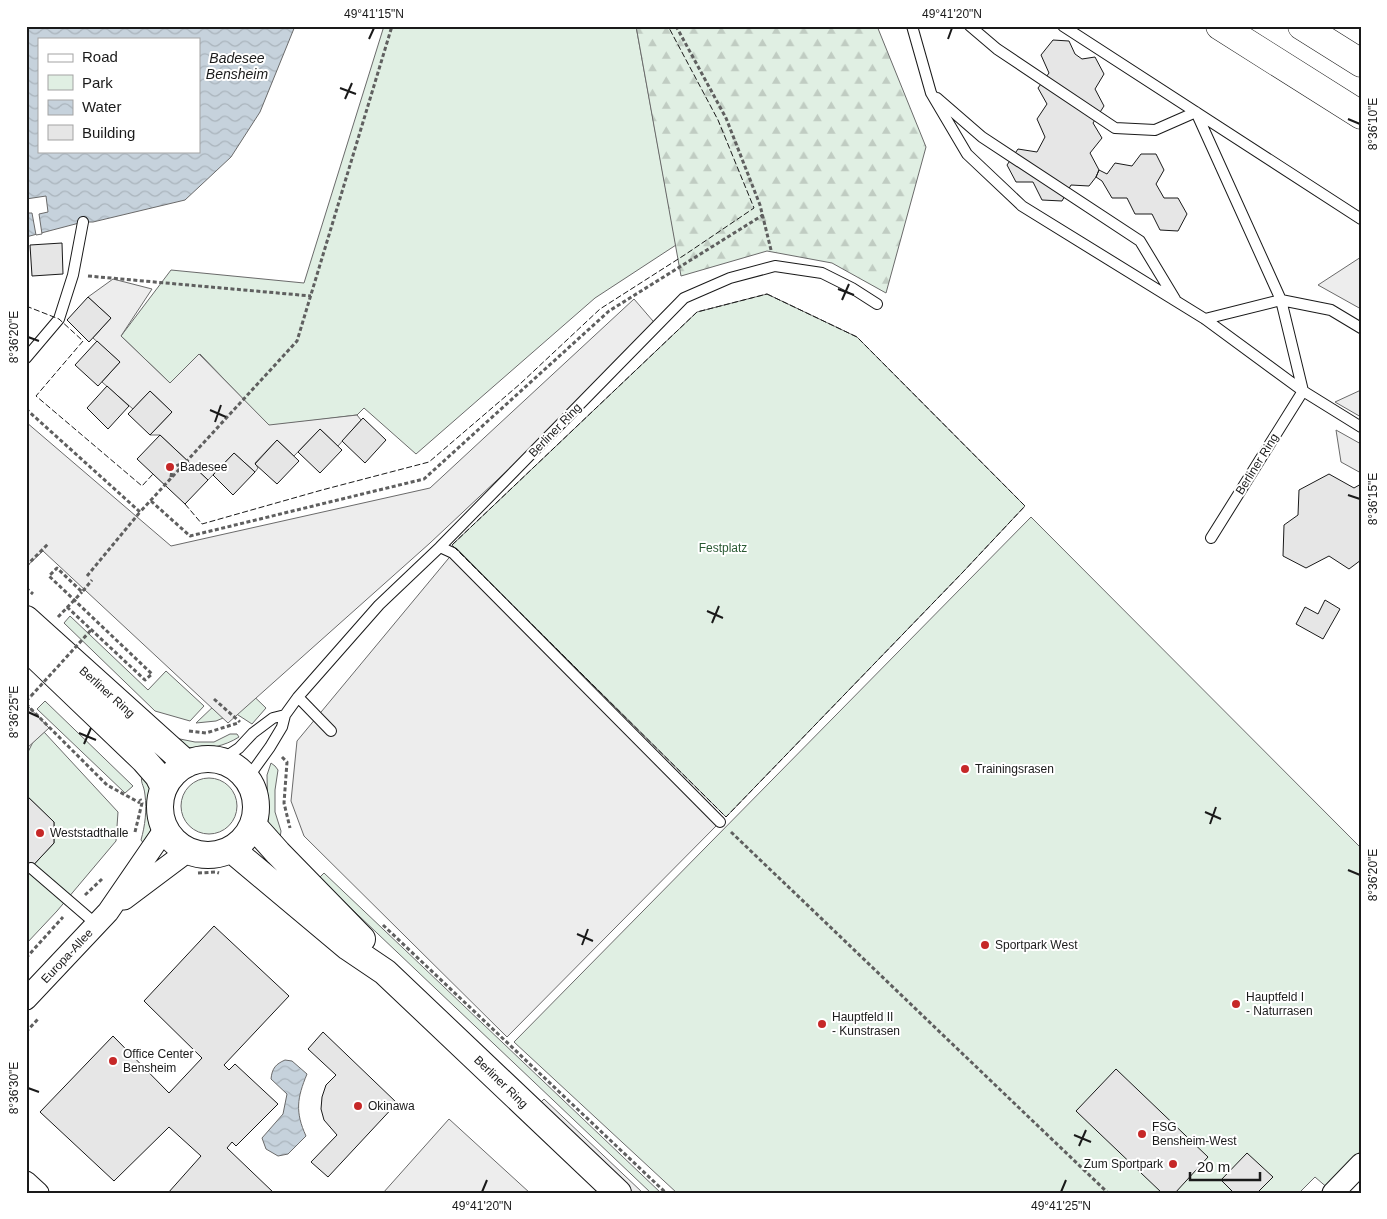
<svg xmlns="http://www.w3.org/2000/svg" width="1387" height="1219" viewBox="0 0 1387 1219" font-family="Helvetica,sans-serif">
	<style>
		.green { fill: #e0efe3; stroke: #6a6a6a }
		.forest { fill: url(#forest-firs); stroke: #6a6a6a }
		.parking { fill: #ededed; stroke: #6a6a6a }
		.water { fill: url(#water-waves); stroke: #6a6a6a; fill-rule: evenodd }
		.pier { fill: #fff; stroke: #6a6a6a }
		.building { fill: #e6e6e6; stroke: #1a1a1a }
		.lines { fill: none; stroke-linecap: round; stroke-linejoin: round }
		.service-casing { stroke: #1a1a1a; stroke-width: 12 }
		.minor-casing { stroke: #1a1a1a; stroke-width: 23 }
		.tertiary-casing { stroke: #1a1a1a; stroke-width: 28 }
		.motorway-casing { stroke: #1a1a1a; stroke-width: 29 }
		.path { stroke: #5f5f5f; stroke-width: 3; stroke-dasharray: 4 2.5; stroke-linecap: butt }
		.service { stroke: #fff; stroke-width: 10 }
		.minor { stroke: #fff; stroke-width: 21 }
		.tertiary { stroke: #fff; stroke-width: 26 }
		.motorway { stroke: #fff; stroke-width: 28 }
		.path-bridge { stroke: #5f5f5f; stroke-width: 3; stroke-dasharray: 4 2.5; stroke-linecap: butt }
		.fence { stroke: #1a1a1a; stroke-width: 1; stroke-dasharray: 6 2.5; stroke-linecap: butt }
		.ticks { fill: none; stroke: #1a1a1a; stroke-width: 2 }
		.poi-dot { fill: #c62828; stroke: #fff; stroke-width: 2 }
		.labels { text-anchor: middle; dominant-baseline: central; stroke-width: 4; stroke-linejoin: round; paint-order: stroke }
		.street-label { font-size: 12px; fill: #1a1a1a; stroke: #fff }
		.poi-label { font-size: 12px; fill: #1a1a1a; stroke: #fff; text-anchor: start }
		.park-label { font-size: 12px; fill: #2b5a34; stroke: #fff }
		.water-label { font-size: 14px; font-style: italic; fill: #1a1a1a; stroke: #fff }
		.neatline { fill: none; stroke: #1a1a1a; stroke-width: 2 }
		.ticks-label { font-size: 12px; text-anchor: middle; fill: #1a1a1a }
	</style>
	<defs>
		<pattern id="forest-firs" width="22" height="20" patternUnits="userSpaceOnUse" patternTransform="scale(1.25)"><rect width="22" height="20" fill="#e0efe3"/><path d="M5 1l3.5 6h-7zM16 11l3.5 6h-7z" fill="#c0ccc2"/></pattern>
		<pattern id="water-waves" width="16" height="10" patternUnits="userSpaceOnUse" patternTransform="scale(1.25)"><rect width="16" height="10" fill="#c6d2dc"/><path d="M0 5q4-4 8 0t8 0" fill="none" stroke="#aab4bc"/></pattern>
	</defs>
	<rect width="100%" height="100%" fill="#fff"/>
	<path class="green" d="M384,26h252l40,219 -81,53 -179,156 -52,-46 -7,7 -88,11 -69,-72 -30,29 -49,-47 50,-66 133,13z
		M767,294l90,43 168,169 -62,66 -237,245 -274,-272 245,-233z
		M1031,517l330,331v310l-31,32 -15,-13 -16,16h-622l-163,-151z
		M70,616l78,74 18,-19 38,35 -14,15 -35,-10 -91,-88z
		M239,682l27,26 -14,16 -17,-11 -19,8 -20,2z
		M45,701l88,85 -8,7 -88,-84z
		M44,732l74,80 -2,29 -59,70 -31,33v-71l28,-30v-21l-28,-27 1,-41 6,-12z
		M230,734h7l2,3c-14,9 -32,13 -48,11 -6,-1 -13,-4 -20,-6l4,-4 20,4h19z
		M271,763l4,3 3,4 -3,20v22l6,19 -1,7 -12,-13 -1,-50z
		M143,771l9,19 -1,39 -6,16 -4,-5c4,-14 6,-30 4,-45 -1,-12 -6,-11 -2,-24z
		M181 806a28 28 0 1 1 56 0a28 28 0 1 1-56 0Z
		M324,873l337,320h-10l-332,-315z"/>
	<path class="forest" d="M636,26h241l49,121 -40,146 -54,-30 -65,-12 -86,25z"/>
	<path class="parking" d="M1361,257v52l-43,-24z
		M113,279l39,10 -31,47 49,47 29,-29 70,71 88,-10 4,5 -23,26 -18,-17 -26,27 -17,-16 -22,23 3,5 -3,4 -21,-19 -26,27 -48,-45h-10l22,-23 -22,-21 -17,18 -31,-27 18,-20 -27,-24 18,-20 -23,-21z
		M634,299l25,29 -229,215 -202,180 -185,-172 -17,16v-145l145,124 259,-58z
		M1361,390v27l-26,-15z
		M1336,430l25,14v29l-20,-11z
		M453,553l267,269 -213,215 -203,-201 -13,-35 6,-60z
		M26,704l23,24 -23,21z
		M544,1099l99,94h-10l-94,-89z
		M449,1119l81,74h-147z"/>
	<path class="water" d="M26,26h269l-35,86 -29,45 -46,43 -92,22h-10l-57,15zM39,39h160v112h-160z
		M285,1060l7,1 15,13c-10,24 -12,38 -1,62l-18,18 -10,2 -12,-7 -4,-11 21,-24 4,-20 -16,-15c1,-11 5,-15 14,-19z"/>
	<path class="pier" d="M46,196l2,16 -9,2 3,20 -6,1 -4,-22h-6v-14z"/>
	<path class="building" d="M1053,40l16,1 6,13 7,5 13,-2 9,17 -9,15 9,17 -11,17 9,15 -12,15 9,17 -3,7 -7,9 -18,-1 -9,16 -20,-1 -9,-18h-17l-9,-17 11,-16 19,3 8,-15 -8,-18 10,-15 -9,-16 11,-15 -8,-18z
		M1141,154h15l8,16 -8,14 8,14h14l9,16 -9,17 -18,-1 -8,-16h-17l-8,-16h-15l-10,-17 -6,-4 3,-7 8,4 8,-11 17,3z
		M62,243l1,31 -31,2 -2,-31z
		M88,297l23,21 -22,24 -22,-22z
		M97,341l23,21 -22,24 -23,-21z
		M107,386l22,20 -21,23 -21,-21z
		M150,391l22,21 -22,23 -22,-21z
		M363,418l23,22 -21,23 -23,-22z
		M320,429l22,21 -22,23 -22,-21z
		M160,435l48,45 -23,24 -48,-45z
		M277,440l22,21 -22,23 -22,-20z
		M234,453l21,19 -22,23 -20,-20z
		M1329,474l25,14 7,-4v76l-12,9 -20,-13 -23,12 -23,-12 1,-31 14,-10 1,-25z
		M1325,600l15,9 -17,30 -27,-15 9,-17 13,7z
		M26,795l28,27v21l-28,30z
		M214,926l75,70 -65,69 5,5 6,-6 43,40 -42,42 -4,-4 -5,6 47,45h-106l33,-37 -32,-29 -55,54 -74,-69 73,-76 56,57 33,-35 -58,-57z
		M323,1032l74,71 -69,74 -17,-15 26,-27 -13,-15 -3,-11 1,-12 4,-12 10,-10 -28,-26z
		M1116,1069l92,88 -33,36h-13l-86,-82z
		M1247,1153l26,24 -16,16h-23l-13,-13z"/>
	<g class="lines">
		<defs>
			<path id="service" d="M912,26l19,67 36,61 55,52 183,113 98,72 58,36
				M970,26l27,23 118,79 40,2 41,-18 85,188 22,91 -92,147
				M1063,26l298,193
				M937,98l45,39 158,104 35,58
				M1205,319l76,-19 50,10 30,18
				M26,358l33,-39 14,-44 10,-53
				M440,547l13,6 267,269
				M298,697l33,34
				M221,760l18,-12 14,-15 20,-15 12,-3
				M247,779l23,-32 12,-20 3,-12 13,-18 81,-92 61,-58 244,-249 46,-20 45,-12 47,7 30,15 25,16
				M31,868l65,56"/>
			<path id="minor" d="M124,899l64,-48
				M26,999l82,-87 57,-83
				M26,1182l12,11
				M1333,1193l28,-29"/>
			<path id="tertiary" d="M26,619l161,145
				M26,647l118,113 14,16 6,12
				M160 807a48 48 0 1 1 96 0a48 48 0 1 1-96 0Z
				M253,825l25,28 84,86
				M231,849l117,98 37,25 233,221"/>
			<path id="motorway" d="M1220,26l141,89
				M1302,26l59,37"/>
		</defs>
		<use href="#service" class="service-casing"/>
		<use href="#minor" class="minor-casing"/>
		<use href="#tertiary" class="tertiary-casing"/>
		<use href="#motorway" class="motorway-casing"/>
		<path class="path" d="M676,26l50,92 34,87 11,45
			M88,276l223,20
			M26,409l114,103 157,-171 95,-315
			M171,477c1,-11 5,-12 15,-14
			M151,501l39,35 234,-57 185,-168 154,-96
			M26,566l23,-23
			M87,576l53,-64
			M26,588l7,6
			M67,607l78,73 7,-6 -103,-98 8,-8 25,24 10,-12
			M58,617l24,-25
			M214,699l26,23
			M26,701l5,-5
			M26,704l81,81 33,18
			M189,731l17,2 32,-10
			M282,757l5,5 -3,41 6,25
			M135,832l7,-29 -2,-4
			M731,832l377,361
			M198,873l18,-1 3,1
			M85,895l17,-16
			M383,925l283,268
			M26,958l37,-41
			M26,1032l12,-13"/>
		<use href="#service" class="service"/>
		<use href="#minor" class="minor"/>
		<use href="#tertiary" class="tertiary"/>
		<use href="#motorway" class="motorway"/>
		<path class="path-bridge" d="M31,696l61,-67"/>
		<path class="fence" d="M767,294l90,43 168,169 -62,66 -237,245 -274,-272 245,-233z
			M26,306l33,13 24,22 -47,55 106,90 11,-12
			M185,504l17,20 120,-34 107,-28 91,-78 80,-75 86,-55 68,-46 -36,-88 -50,-94"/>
	</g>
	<path class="ticks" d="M369,39l5,-11M948,39l4,-11M340,88l16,6M345,99l7,-16M1348,119l12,5M838,289l16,6M842,300l7,-16M28,337l11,4M210,410l16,7M215,422l6,-17M1348,495l12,4M707,611l16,7M712,623l7,-17M28,712l11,5M79,733l17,7M84,744l7,-16M1205,812l16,7M1210,824l6,-17M1348,870l12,5M577,934l16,7M582,945l6,-16M28,1088l11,4M1074,1135l17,7M1079,1146l7,-16M482,1192l5,-12M1061,1192l5,-12"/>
	<g class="poi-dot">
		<circle cx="170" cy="467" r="5"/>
		<circle cx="965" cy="769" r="5"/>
		<circle cx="40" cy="833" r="5"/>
		<circle cx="985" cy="945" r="5"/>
		<circle cx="1236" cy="1004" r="5"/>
		<circle cx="822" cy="1024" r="5"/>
		<circle cx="113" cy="1061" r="5"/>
		<circle cx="358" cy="1106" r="5"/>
		<circle cx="1142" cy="1134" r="5"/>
		<circle cx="1173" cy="1164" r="5"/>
	</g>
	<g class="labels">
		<g class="street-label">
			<text transform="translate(555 430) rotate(-46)">Berliner Ring</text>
			<text transform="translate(1257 464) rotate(-58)">Berliner Ring</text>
			<text transform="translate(107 692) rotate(42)">Berliner Ring</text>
			<text transform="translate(67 956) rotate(-47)">Europa-Allee</text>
			<text transform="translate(501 1082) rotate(44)">Berliner Ring</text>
		</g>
		<g class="poi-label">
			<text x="180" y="467">Badesee</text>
			<text x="975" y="769">Trainingsrasen</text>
			<text x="50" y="833">Weststadthalle</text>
			<text x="995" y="945">Sportpark West</text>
			<text x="1246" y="997">Hauptfeld I<tspan x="1246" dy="14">- Naturrasen</tspan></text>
			<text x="832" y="1017">Hauptfeld II<tspan x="832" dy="14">- Kunstrasen</tspan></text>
			<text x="123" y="1054">Office Center<tspan x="123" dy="14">Bensheim</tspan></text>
			<text x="368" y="1106">Okinawa</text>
			<text x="1152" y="1127">FSG<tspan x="1152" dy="14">Bensheim-West</tspan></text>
			<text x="1163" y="1164" text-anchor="end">Zum Sportpark</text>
		</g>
		<g class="park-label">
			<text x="723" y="548">Festplatz</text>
		</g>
		<g class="water-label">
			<text x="237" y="58">Badesee<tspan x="237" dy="16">Bensheim</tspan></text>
		</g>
	</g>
	<rect width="1387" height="1219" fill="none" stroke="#ffffff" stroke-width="55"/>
	<rect x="38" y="38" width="162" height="115" fill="#ffffff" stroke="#a3a3a3"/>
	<rect x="48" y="54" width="25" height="8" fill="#ffffff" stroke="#a3a3a3"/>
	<text x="82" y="62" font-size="15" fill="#1a1a1a">Road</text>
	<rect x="48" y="75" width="25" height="15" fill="#e0efe3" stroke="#a3a3a3"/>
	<text x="82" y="88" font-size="15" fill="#1a1a1a">Park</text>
	<rect x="48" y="100" width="25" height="15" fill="url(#water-waves)" stroke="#a3a3a3"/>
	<text x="82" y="112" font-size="15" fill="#1a1a1a">Water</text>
	<rect x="48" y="125" width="25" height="15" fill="#e6e6e6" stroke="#a3a3a3"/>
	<text x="82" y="138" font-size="15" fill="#1a1a1a">Building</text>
	<path d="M1190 1172v8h70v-8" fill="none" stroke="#1a1a1a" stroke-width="2.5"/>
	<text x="1197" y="1172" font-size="15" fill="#1a1a1a" stroke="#ffffff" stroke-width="4" paint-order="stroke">20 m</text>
	<rect x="28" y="28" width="1332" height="1164" class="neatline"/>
	<g class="ticks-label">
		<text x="374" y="18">49°41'15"N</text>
		<text x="952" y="18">49°41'20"N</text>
		<text transform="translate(1373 124) rotate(-90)" y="4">8°36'10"E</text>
		<text transform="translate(14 337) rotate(-90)" y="4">8°36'20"E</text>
		<text transform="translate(1373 499) rotate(-90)" y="4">8°36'15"E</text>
		<text transform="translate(14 712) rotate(-90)" y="4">8°36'25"E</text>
		<text transform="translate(1373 875) rotate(-90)" y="4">8°36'20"E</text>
		<text transform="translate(14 1088) rotate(-90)" y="4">8°36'30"E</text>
		<text x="482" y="1210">49°41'20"N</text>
		<text x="1061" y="1210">49°41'25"N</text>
	</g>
</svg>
